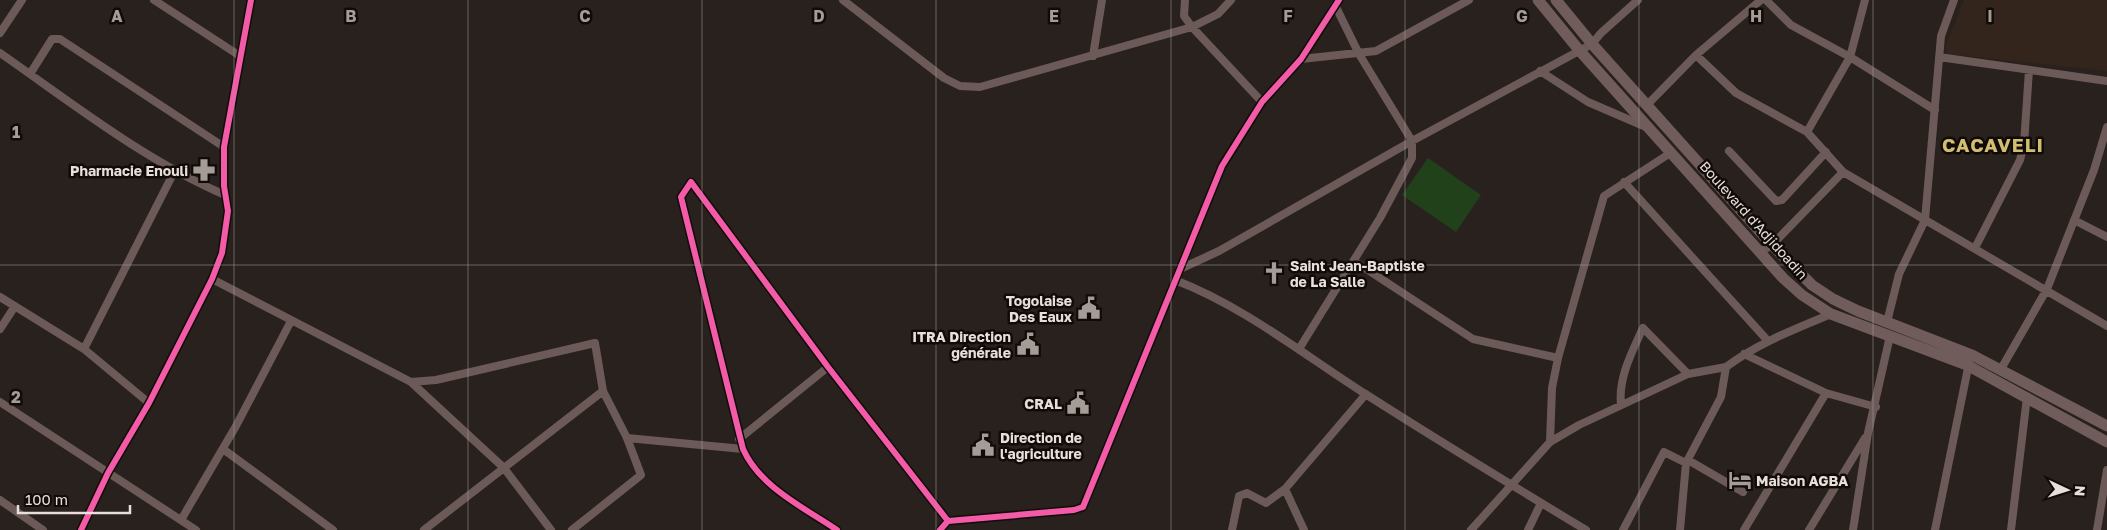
<svg xmlns="http://www.w3.org/2000/svg" width="2107" height="530" viewBox="0 0 2107 530" font-family="'Golos Text',sans-serif">
	<style>
		.education { fill: #34251c }
		.green { fill: #21411a }
		.lines { fill: none; stroke-linecap: round; stroke-linejoin: round }
		.minor { stroke: #6c5a59; stroke-width: 8 }
		.secondary { stroke: #705c5a; stroke-width: 11 }
		.cycleway-casing { stroke: #110b08; stroke-width: 9 }
		.cycleway { stroke: #f35aa7; stroke-width: 6 }
		.grid { fill: none; stroke: #a59c98; stroke-width: 1; stroke-opacity: 0.55 }
		.labels { text-anchor: middle; dominant-baseline: central; stroke-width: 5; stroke-linejoin: round; paint-order: stroke }
		.poi-label { font-size: 14px; font-weight: bold; fill: #e8dfda; stroke: #110b08; text-anchor: end }
		.street-label { font-size: 14px; fill: #e8dfda; stroke: #110b08 }
		.district-label { font-size: 19px; font-weight: bold; letter-spacing: 1px; fill: #d1be71; stroke: #110b08 }
		.grid-label { font-size: 16px; text-anchor: middle; font-weight: bold; fill: #a59c98; stroke: #110b08; stroke-width: 5; stroke-linejoin: round; paint-order: stroke }
	</style>
	<rect width="100%" height="100%" fill="#28211d"/>
	<path class="education" d="M1964,0h143v71l-159,-17 -3,-7z"/>
	<path class="green" d="M1428,158l53,37 -25,37 -54,-37z"/>
	<g class="lines">
		<path class="minor" d="M154,0l86,56
			M843,0l101,78 16,8 20,1 212,-60 26,-13 13,-14
			M1185,0l-1,16 8,11 70,75
			M1766,0l25,25 59,32 85,53
			M0,33l22,-33
			M0,53c72,50 144,107 225,142
			M1696,55l40,38 71,39 36,40 264,154
			M1093,56l9,-56
			M1939,57l168,24
			M1301,59l75,-8 93,-51
			M1540,71l48,31 58,25
			M30,74l22,-35h8l164,108
			M1647,105l49,-50 65,-55
			M1807,132l43,-75 15,-57
			M1729,151l47,50 6,-1 44,-48
			M1624,182l144,159
			M2074,220l33,17
			M1975,248l45,-88 4,-16 5,-74
			M1760,252l12,-7 71,-73
			M1354,261l119,78 85,19
			M1180,269l39,-18 193,-110 180,-97 9,-11 37,-33
			M212,279l199,103 93,86 47,62
			M1175,280c70,27 129,75 192,115 72,46 146,91 219,135
			M0,297l84,52 65,54
			M1887,322l12,-48 26,-54 16,-184 13,-36
			M0,329l15,-23
			M84,349l91,-179
			M1299,349l81,-131 32,-60v-17l-53,-87 -24,-49
			M1744,354l82,39 50,14
			M2001,369l46,-80 47,-119 13,-43
			M411,382l25,-2 159,-37 8,48 24,47 14,37 -69,55
			M0,402l196,128
			M1621,405c-3,-27 11,-53 22,-77l45,46
			M627,438l116,11
			M739,439l89,-72
			M1550,442l2,-54 6,-30 46,-162 68,-44
			M223,449l110,81
			M1688,460l55,32
			M1285,489l19,41
			M0,500l43,30
			M181,520l55,-94 55,-105
			M81,530l27,-57 41,-70 63,-124 10,-26 6,-42 -4,-25v-39l27,-147
			M424,530l179,-139
			M837,530c-34,-23 -77,-43 -94,-81l-62,-252 10,-15 137,185 120,154
			M940,530l8,-9 126,-11 9,-3 139,-341 40,-64 39,-43 38,-59
			M1232,530l7,-34 8,-3 19,10 19,-14 81,-95
			M1471,530l79,-88 29,-17 109,-51 38,-7
			M1528,530l13,-27
			M1623,530l41,-78 22,11
			M1680,530l6,-67 35,-66 5,-30c32,-24 69,-38 105,-53
			M1744,530l82,-137
			M1809,530l56,-92
			M1853,530l15,-97 22,-97
			M1935,530l34,-167
			M2011,530l16,-133
			M2097,530l10,-60"/>
		<path class="secondary" d="M1538,0l41,50 204,228 19,17 29,19 136,51 140,77
			M1556,0l36,44 180,201 40,40 21,14 25,12 116,45 133,70"/>
		<defs>
			<path id="cycleway" d="M81,530l27,-57 41,-70 63,-124 10,-26 6,-42 -4,-25v-39l27,-147
				M837,530c-34,-23 -77,-43 -94,-81l-62,-252 10,-15 137,185 120,154
				M940,530l8,-9 126,-11 9,-3 139,-341 40,-64 39,-43 38,-59"/>
		</defs>
		<use href="#cycleway" class="cycleway-casing"/>
		<use href="#cycleway" class="cycleway"/>
	</g>
	<path class="grid" d="M234,0v530M468,0v530M702,0v530M936,0v530M1171,0v530M1405,0v530M1639,0v530M1873,0v530M0,265h2107"/>
	<defs>
		<symbol id="pharmacy-bare" viewBox="-9 -9 18 18"><path d="M-2-6h4v4h4v4h-4v4h-4v-4h-4v-4h4Z" fill="#a59c98" stroke="#110b08" stroke-width="2.5" paint-order="stroke"/></symbol>
		<symbol id="church-bare" viewBox="-9 -9 18 18"><path d="M-1.2-6h2.4v3.5h3.3v2.4h-3.3V6h-2.4V-.1h-3.3v-2.4h3.3Z" fill="#a59c98" stroke="#110b08" stroke-width="2.5" paint-order="stroke"/></symbol>
		<symbol id="civic-bare" viewBox="-9 -9 18 18"><path d="M-.6-6.5H3V-4.5H.6V-3L4-1V1h2V6H-6V1h2V-1L-.6-3ZM-1.2 2.5V6h2.4V2.5Z" fill="#a59c98" stroke="#110b08" stroke-width="2.5" paint-order="stroke"/></symbol>
		<symbol id="hotel-bare" viewBox="-9 -9 18 18"><path d="M-6-4.5h1.5V1H6V5H4.5V3h-9V5H-6ZM-4 0a1.8 1.8 0 1 1 3.6 0ZM.5 0V-2.5h3Q6-2.5 6 0Z" fill="#a59c98" stroke="#110b08" stroke-width="2.5" paint-order="stroke"/></symbol>
	</defs>
	<g fill-rule="evenodd">
		<use href="#pharmacy-bare" x="188" y="154" width="32" height="32"/>
		<use href="#church-bare" x="1258" y="257" width="32" height="32"/>
		<use href="#civic-bare" x="1073" y="292" width="32" height="32"/>
		<use href="#civic-bare" x="1012" y="328" width="32" height="32"/>
		<use href="#civic-bare" x="1062" y="387" width="32" height="32"/>
		<use href="#civic-bare" x="967" y="429" width="32" height="32"/>
		<use href="#hotel-bare" x="1724" y="464" width="32" height="32"/>
	</g>
	<g class="labels">
		<g class="poi-label">
			<text x="188" y="170">Pharmacie Enouli</text>
			<text x="1290" y="265" text-anchor="start">Saint Jean-Baptiste<tspan x="1290" dy="16">de La Salle</tspan></text>
			<text x="1072" y="300">Togolaise<tspan x="1072" dy="16">Des Eaux</tspan></text>
			<text x="1011" y="336">ITRA Direction<tspan x="1011" dy="16">générale</tspan></text>
			<text x="1062" y="403">CRAL</text>
			<text x="1000" y="437" text-anchor="start">Direction de<tspan x="1000" dy="16">l'agriculture</tspan></text>
			<text x="1756" y="480" text-anchor="start">Maison AGBA</text>
		</g>
		<g class="street-label">
			<text transform="translate(1754 220) rotate(48)">Boulevard d'Adjidoadin</text>
		</g>
		<g class="district-label">
			<text x="1993" y="144">CACAVELI</text>
		</g>
	</g>
	<g class="grid-label">
		<text x="117" y="22">A</text>
		<text x="351" y="22">B</text>
		<text x="585" y="22">C</text>
		<text x="819" y="22">D</text>
		<text x="1054" y="22">E</text>
		<text x="1288" y="22">F</text>
		<text x="1522" y="22">G</text>
		<text x="1756" y="22">H</text>
		<text x="1990" y="22">I</text>
		<text x="16" y="138">1</text>
		<text x="16" y="403">2</text>
	</g>
	<g transform="translate(2067 490) rotate(94)" stroke="#110b08" stroke-width="4" paint-order="stroke">
	<path d="M0-4L9 19L0 12L-9 19Z" fill="#e8dfda"/>
	<text y="-8" font-size="14" font-weight="bold" text-anchor="middle" fill="#e8dfda">N</text>
	</g>
	<path d="M18 505v8h112v-8" fill="none" stroke="#e8dfda" stroke-width="2.5"/>
	<text x="25" y="505" font-size="15" fill="#e8dfda" stroke="#110b08" stroke-width="4" paint-order="stroke">100 m</text>
</svg>
